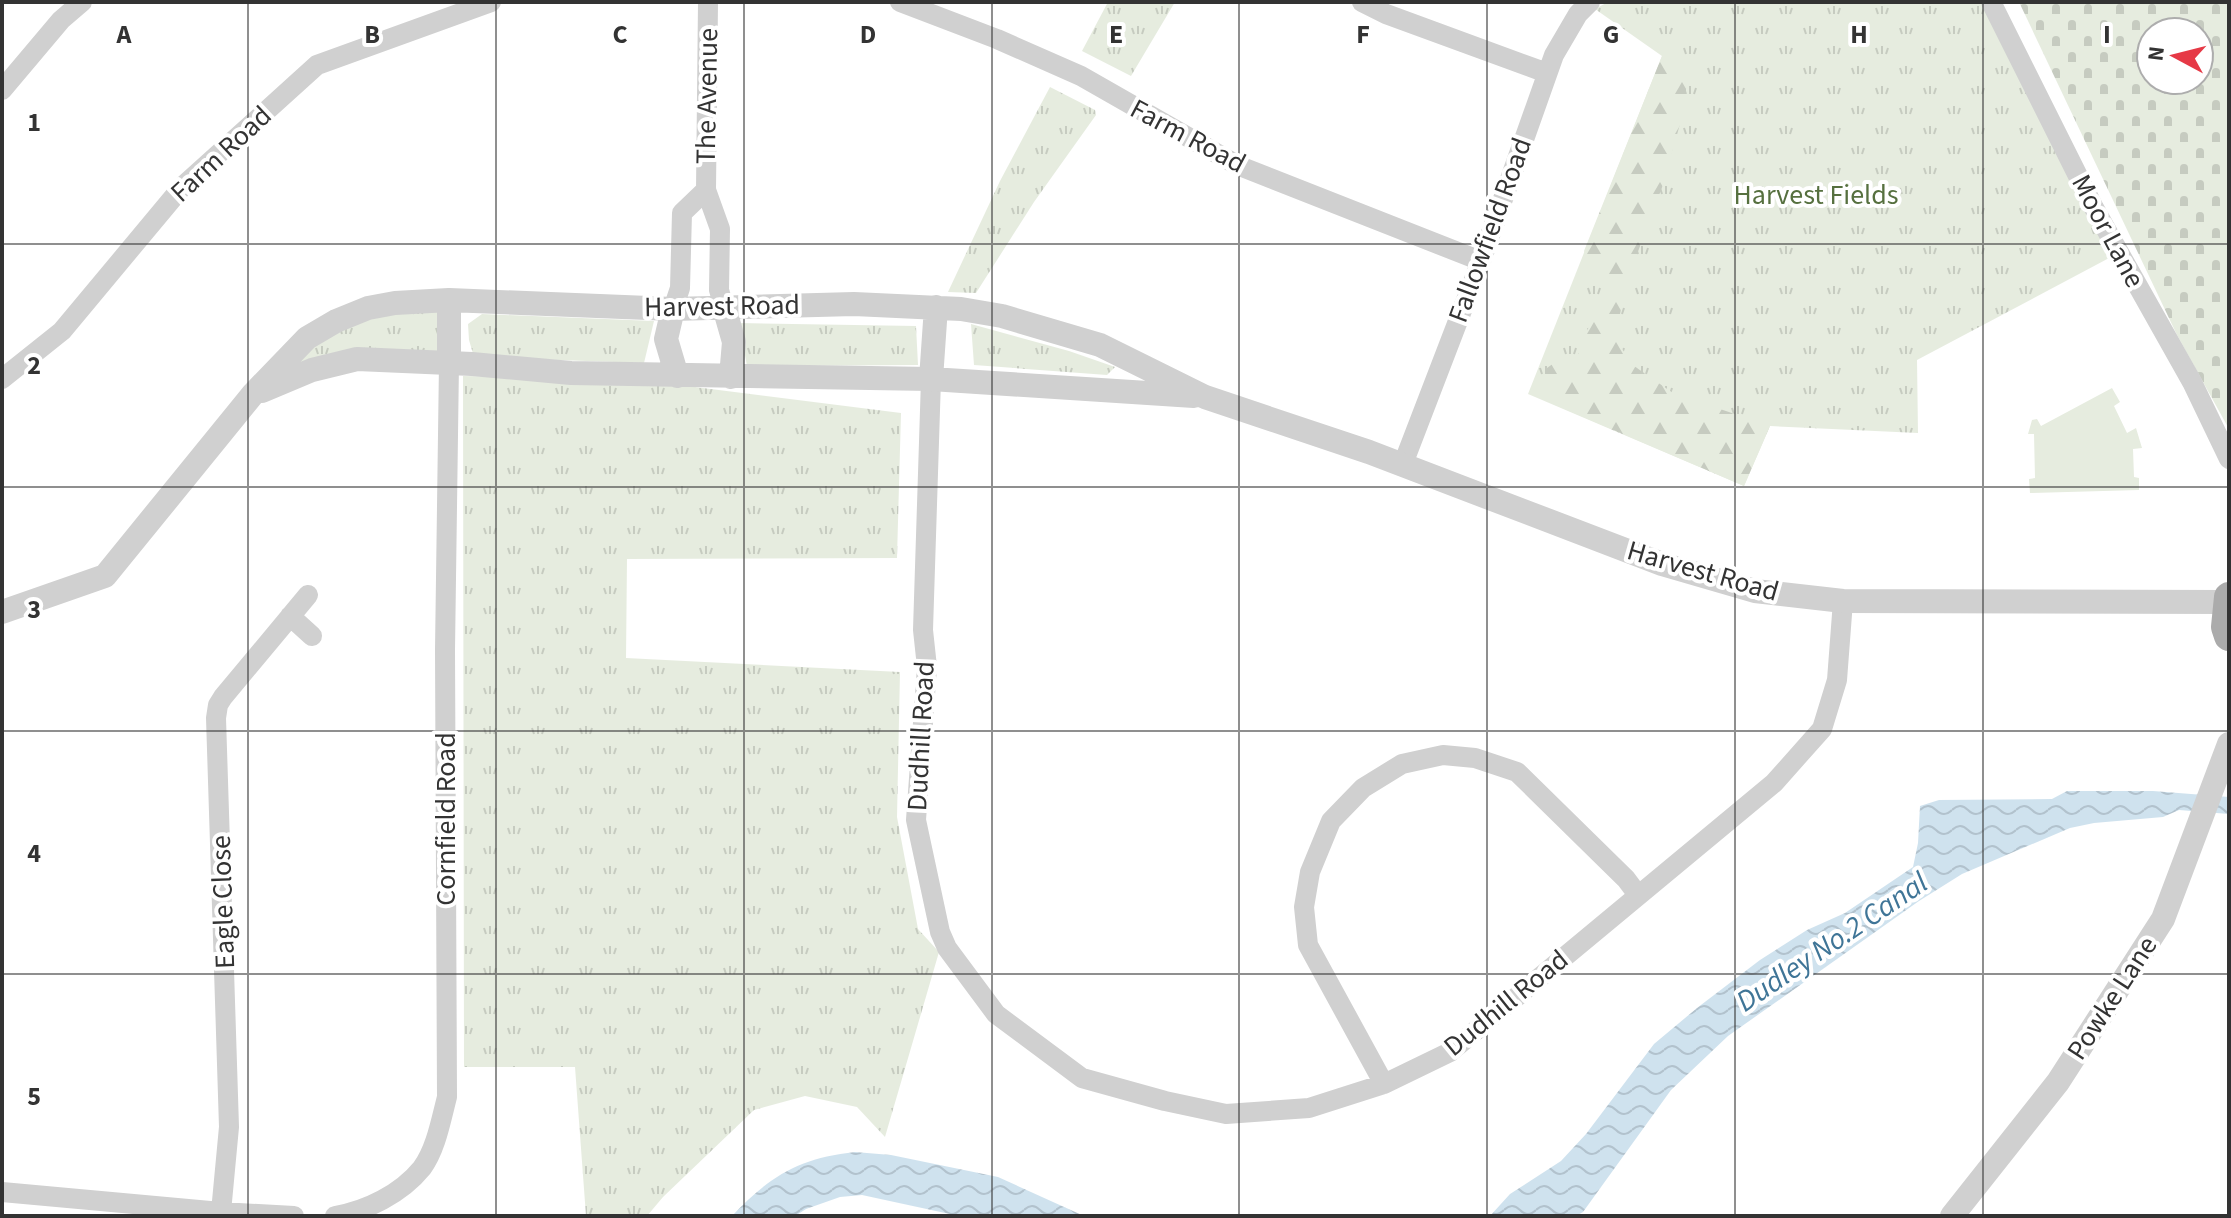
<svg xmlns="http://www.w3.org/2000/svg" width="2231" height="1218" viewBox="0 0 2231 1218" font-family="'Source Sans 3',sans-serif">
	<style>
		.grass { fill: url(#grass-tufts) }
		.forest { fill: url(#forest-firs) }
		.cemetery { fill: url(#cemetery-stones); fill-rule: evenodd }
		.garden { fill: #e6ecdf }
		.water { fill: url(#water-waves) }
		.lines { fill: none; stroke-linecap: round; stroke-linejoin: round }
		.minor { stroke: #d0d0d0; stroke-width: 20 }
		.tertiary { stroke: #d0d0d0; stroke-width: 24 }
		.primary { stroke: #ababab; stroke-width: 30 }
		.grid { fill: none; stroke: #333; stroke-width: 2; stroke-opacity: 0.55 }
		.labels { text-anchor: middle; dominant-baseline: central; stroke-width: 8; stroke-linejoin: round; paint-order: stroke }
		.street-label { font-size: 28px; fill: #333; stroke: #fff }
		.park-label { font-size: 28px; fill: #56703f; stroke: #fff }
		.water-label { font-size: 30px; font-style: italic; fill: #3f7597; stroke: #fff }
		.grid-label { font-size: 26px; text-anchor: middle; font-weight: bold; fill: #333; stroke: #fff; stroke-width: 8; stroke-linejoin: round; paint-order: stroke }
	</style>
	<defs>
		<pattern id="grass-tufts" width="24" height="20" patternUnits="userSpaceOnUse" patternTransform="scale(2)"><rect width="24" height="20" fill="#e6ecdf"/><path d="M3 7l-1-3M5 7V3M7 7l1-3M15 17l-1-3M17 17v-4M19 17l1-3" fill="none" stroke="#c6cbc0"/></pattern>
		<pattern id="forest-firs" width="22" height="20" patternUnits="userSpaceOnUse" patternTransform="scale(2)"><rect width="22" height="20" fill="#e6ecdf"/><path d="M5 1l3.5 6h-7zM16 11l3.5 6h-7z" fill="#c6cbc0"/></pattern>
		<pattern id="cemetery-stones" width="16" height="16" patternUnits="userSpaceOnUse" patternTransform="scale(2)"><rect width="16" height="16" fill="#e6ecdf"/><path d="M2 7V4a2 2 0 0 1 4 0v3zM10 15v-3a2 2 0 0 1 4 0v3z" fill="#c6cbc0"/></pattern>
		<pattern id="water-waves" width="16" height="10" patternUnits="userSpaceOnUse" patternTransform="scale(2)"><rect width="16" height="10" fill="#cfe2ee"/><path d="M0 5q4-4 8 0t8 0" fill="none" stroke="#b2c2cd"/></pattern>
	</defs>
	<rect width="100%" height="100%" fill="#fff"/>
	<path class="grass" d="M1108,2h67l-44,74 -49,-25z
		M1608,2h373l130,255 -194,103 1,73 -148,-7 -26,60 -216,-92 134,-338 -67,-47z
		M1050,87l45,23 1,5 -62,87 -58,91 -28,-1 52,-111z
		M443,306l-2,51 -163,18 62,-51z
		M482,314l172,7 -10,42 -170,-6 -5,-17 -1,-16z
		M739,323l177,3 2,39 -171,1z
		M971,324l98,27 46,16 -8,8 -133,-10z
		M463,376l169,3 269,34 -4,145 -270,1 -1,99 274,14 -3,145 21,112 21,23 -54,185 -28,-30 -52,-11 -51,14 -91,87 -16,19h-61l-11,-149h-111z"/>
	<path class="forest" d="M1686,55v47l-22,80 -37,99 -7,33v32l14,20 39,27 97,33 -26,60 -191,-82 -9,-21 3,-15 14,-10 14,5 30,-79 -14,-6 -7,-27 78,-195z"/>
	<path class="cemetery" d="M2019,2h210v427l-52,-94zM2151,32h48v48h-48z"/>
	<path class="garden" d="M2112,388l8,14 -6,4 13,27 9,-5 6,20 -9,1 1,28 5,1v12l-109,3 -1,-14 6,-1 -1,-44h-6l4,-14 5,-1 4,7z"/>
	<path class="water" d="M2067,791h86l76,6v17l-50,-4 -16,7 -69,6 -24,5 -108,46 -43,27 -191,135 -57,54 -88,122 -7,4h-86l20,-22 51,-33 25,-27 68,-90 43,-36 63,-48 47,-30 38,-17 68,-46 5,-24 2,-37 19,-6 113,-1z
		M855,1152l36,3 107,22 86,39h-125l-97,-21 -22,2 -34,12 -11,7h-63c38,-40 67,-58 123,-64z"/>
	<g class="lines">
		<path class="minor" d="M708,2l-2,188 14,39 -1,61 5,17
			M900,2l97,37 84,37 156,89 244,96
			M1362,2l24,12 161,59
			M1991,2l103,206 98,174 37,77
			M2,90l59,-70 21,-18
			M673,309l7,-21 2,-75 24,-23
			M2,379l60,-48 120,-144 135,-122 174,-63
			M931,379l-8,251 4,37 -11,153 24,112 7,16 49,66 86,64 83,23 61,13 83,-6 75,-24 66,-32 324,-269 48,-54 15,-49 6,-79
			M1403,464l78,-203 73,-206 24,-41 12,-12
			M290,616l22,20
			M1384,1084l-76,-139 -4,-38 6,-35 21,-51 32,-33 39,-24 41,-9 32,3 42,14 109,107 12,16
			M2,1192l219,20 73,4
			M221,1212l8,-85 -13,-409 2,-13 5,-8 85,-102
			M335,1216c31,-5 66,-22 87,-48 14,-19 19,-48 25,-71l-2,-447 4,-287"/>
		<path class="tertiary" d="M724,307l10,35 -3,35
			M673,309l-7,30 11,37
			M449,363v-63
			M931,379l5,-72
			M262,391l50,-21 45,-11 115,5 99,9 360,6 263,17
			M2,612l103,-36 148,-182 54,-56 29,-17 32,-13 27,-5 54,-3 224,9 181,-5 107,5 41,7 98,29 105,52 164,55 293,112 93,27 88,10 384,1
			M1952,1216l106,-134 105,-163 66,-175"/>
		<path class="primary" d="M2229,597l-3,30 3,9"/>
	</g>
	<path class="grid" d="M248,2v1214M496,2v1214M744,2v1214M992,2v1214M1239,2v1214M1487,2v1214M1735,2v1214M1983,2v1214M2,244h2227M2,487h2227M2,731h2227M2,974h2227"/>
	<g class="labels">
		<g class="street-label">
			<text transform="translate(707 96) rotate(-89)">The Avenue</text>
			<text transform="translate(1188 136) rotate(28)">Farm Road</text>
			<text transform="translate(221 154) rotate(-43)">Farm Road</text>
			<text transform="translate(1490 230) rotate(-70)">Fallowfield Road</text>
			<text transform="translate(2108 231) rotate(62)">Moor Lane</text>
			<text transform="translate(722 306) rotate(-1)">Harvest Road</text>
			<text transform="translate(1703 571) rotate(16)">Harvest Road</text>
			<text transform="translate(921 736) rotate(-87)">Dudhill Road</text>
			<text transform="translate(446 819) rotate(-90)">Cornfield Road</text>
			<text transform="translate(223 902) rotate(-92)">Eagle Close</text>
			<text transform="translate(2112 998) rotate(-57)">Powke Lane</text>
			<text transform="translate(1506 1003) rotate(-39)">Dudhill Road</text>
		</g>
		<g class="park-label">
			<text x="1816" y="195">Harvest Fields</text>
		</g>
		<g class="water-label">
			<text transform="translate(1832 942) rotate(-34)">Dudley No.2 Canal</text>
		</g>
	</g>
	<g class="grid-label">
		<text x="124" y="43">A</text>
		<text x="372" y="43">B</text>
		<text x="620" y="43">C</text>
		<text x="868" y="43">D</text>
		<text x="1116" y="43">E</text>
		<text x="1363" y="43">F</text>
		<text x="1611" y="43">G</text>
		<text x="1859" y="43">H</text>
		<text x="2107" y="43">I</text>
		<text x="34" y="131">1</text>
		<text x="34" y="374">2</text>
		<text x="34" y="618">3</text>
		<text x="34" y="862">4</text>
		<text x="34" y="1105">5</text>
	</g>
	<rect width="2231" height="1218" fill="none" stroke="#333333" stroke-width="8"/>
	<g transform="translate(2175 56) rotate(277)"><circle r="38" fill="#ffffff" stroke="#adadad" stroke-width="2"/>
	<path d="M0-6L14 30L0 20L-14 30Z" fill="#e63946"/>
	<text y="-12" font-size="22" font-weight="bold" text-anchor="middle" fill="#333333">N</text>
	</g>
</svg>
